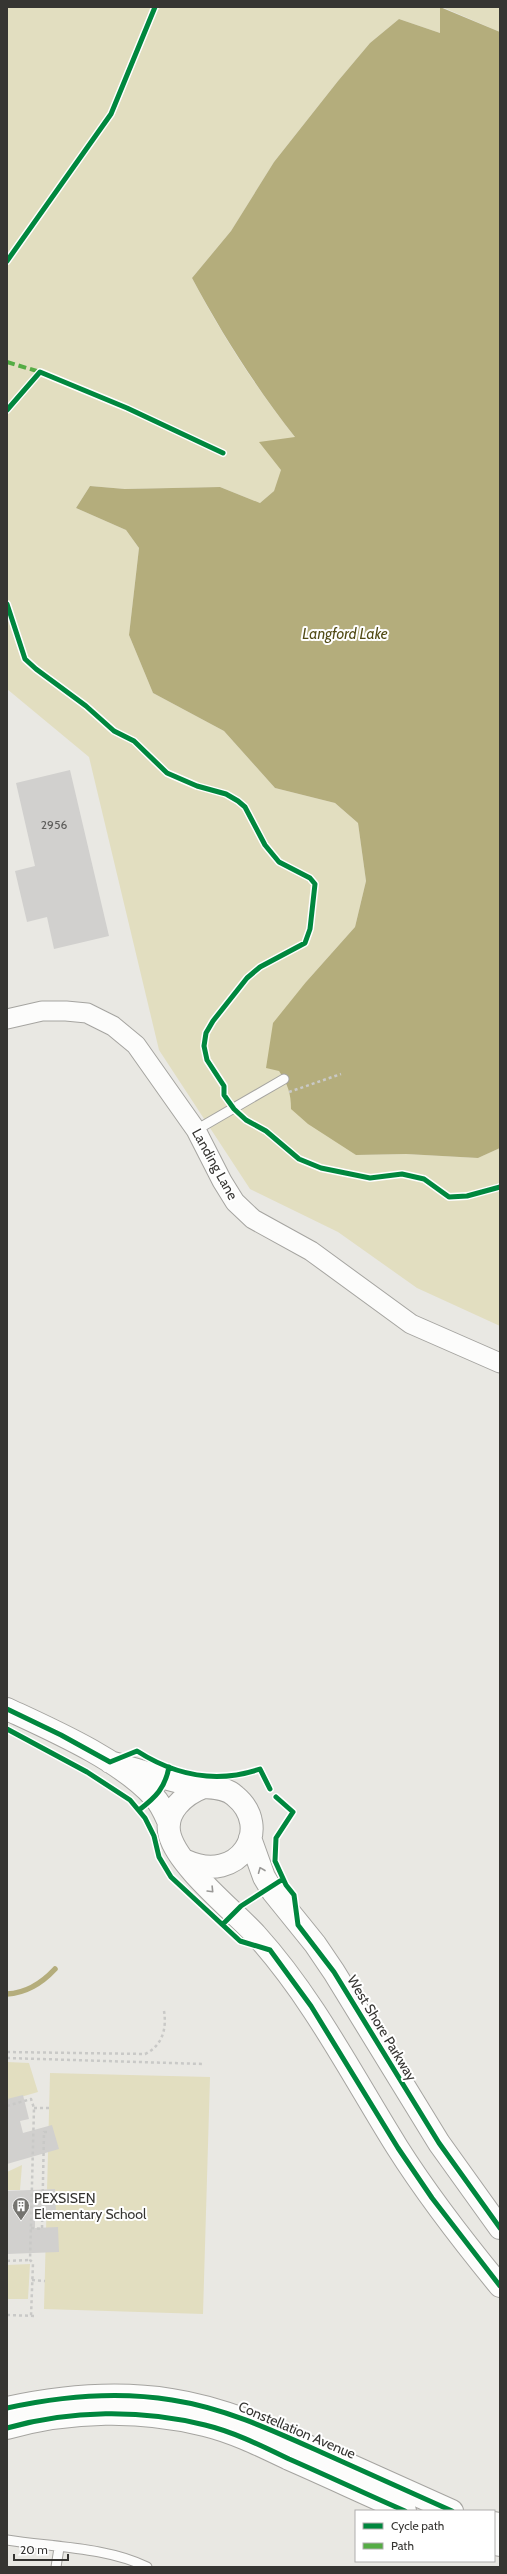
<svg xmlns="http://www.w3.org/2000/svg" width="507" height="2574" viewBox="0 0 507 2574" font-family="Cabin,sans-serif">
	<style>
		.green { fill: #e2dec0 }
		.water { fill: #b4ad7c }
		.lines { fill: none; stroke-linecap: round; stroke-linejoin: round }
		.stream { stroke: #b4ad7c; stroke-width: 5.5 }
		.building { fill: #d1d0ce }
		.service-casing { stroke: #a5a4a0; stroke-width: 11 }
		.minor-casing { stroke: #a5a4a0; stroke-width: 21 }
		.tertiary-casing { stroke: #a5a4a0; stroke-width: 24 }
		.secondary-casing { stroke: #a5a4a0; stroke-width: 24 }
		.path { stroke: #c9c9c7; stroke-width: 2.5; stroke-dasharray: 3 3; stroke-linecap: butt }
		.service { stroke: #fcfcfb; stroke-width: 9 }
		.minor { stroke: #fcfcfb; stroke-width: 19 }
		.tertiary { stroke: #fcfcfb; stroke-width: 22 }
		.secondary { stroke: #fcfcfb; stroke-width: 22 }
		.quiet { stroke: #55ac45; stroke-width: 4; stroke-dasharray: 8 4; stroke-linecap: butt }
		.cycleway-casing { stroke: #fff; stroke-width: 8 }
		.cycleway { stroke: #00873e; stroke-width: 5 }
		.oneway { stroke: #999896 }
		.labels { text-anchor: middle; dominant-baseline: central; stroke-width: 4; stroke-linejoin: round; paint-order: stroke }
		.number-label { font-size: 12px; fill: #5e5d5b }
		.street-label { font-size: 14px; fill: #363532; stroke: #fff }
		.poi-label { font-size: 14px; fill: #363532; stroke: #fff; text-anchor: start }
		.water-label { font-size: 15px; font-style: italic; fill: #524b15; stroke: #fff }
	</style>
	<rect width="100%" height="100%" fill="#e9e8e3"/>
	<path class="green" d="M7,7h433v26l-41,-14 -29,24 -32,38 -64,81 -43,69 -39,47c30,57 63,109 103,159l-21,54 -14,12 -40,-16 -95,2 -35,-3 -14,22 50,22 13,18 -10,87 24,58 71,38 51,57 60,15 23,20 8,58 -11,46 -49,55 -27,89 12,20 65,64 50,-1 72,4 22,-10v178l-83,-38 -79,-56 -88,-43 -91,-139 -70,-293 -82,-68z
		M442,7h58v25z
		M7,2062l22,1 9,29 -31,9z
		M50,2073l160,4 -7,237 -159,-5z
		M22,2165l-2,25h-13v-18z
		M30,2264l-2,35h-21v-34z"/>
	<path class="water" d="M440,7l60,25v1116l-22,10 -72,-4 -50,1 -48,-31 -17,-15c0,-16 -3,-24 -12,-38l-13,-3 7,-45 33,-41 49,-55 11,-46 -8,-58 -23,-20 -60,-15 -51,-57 -71,-38 -24,-58 10,-87 -13,-18 -50,-22 14,-22 35,3 95,-2 40,16 14,-12 7,-21 -22,-28 36,-5c-40,-51 -73,-103 -103,-159l39,-47 43,-69 64,-81 32,-38 29,-24 41,14z"/>
	<g class="lines">
		<path class="stream" d="M7,1994c20,-1 35,-11 48,-25"/>
	</g>
	<path class="building" d="M70,770l39,166 -55,13 -7,-32 -20,5 -12,-51 20,-5 -19,-83z
		M23,2095l6,24 -9,2 3,12 29,-8 7,24 -52,15v-65z
		M55,2189l1,25 -21,1v13l23,-1 1,25 -52,2v-63z"/>
	<g class="lines">
		<defs>
			<path id="service" d="M196,1130l88,-51
				M7,2540c44,7 100,7 140,27
				M56,2567l3,-19"/>
			<path id="minor" d="M7,1019l35,-8h24l21,2 26,13 23,19 60,85 26,51 13,21 18,17 58,32 100,73 89,39"/>
			<path id="tertiary" d="M7,2408c55,-12 110,-17 165,-8 53,8 102,31 151,53 43,19 86,39 129,58
				M7,2428c63,-18 134,-19 198,-3 29,7 57,21 84,34 39,17 77,35 116,52
				M494,2523l6,1
				M494,2544l6,1"/>
			<path id="secondary" d="M7,1709c45,21 114,51 147,88 7,7 11,17 15,26
				M110,1762c32,9 61,20 94,25 11,1 23,1 31,9 39,32 4,89 -49,65
				M204,1787c-19,7 -41,25 -34,49 9,31 63,74 86,99 57,63 96,140 141,212 31,49 66,94 103,139
				M250,1838l14,39 9,15 42,52 19,28 105,171 61,85"/>
		</defs>
		<use href="#service" class="service-casing"/>
		<use href="#minor" class="minor-casing"/>
		<use href="#tertiary" class="tertiary-casing"/>
		<use href="#secondary" class="secondary-casing"/>
		<path class="path" d="M289,1092l52,-18
			M270,1789l6,8
			M7,2052l138,2c17,-8 22,-25 19,-43
			M7,2058l197,6
			M7,2106l24,-7 3,9 -4,152 3,3 -2,53
			M34,2108h15
			M31,2228l11,1 2,-97h5
			M7,2261l23,-1
			M32,2280l13,1
			M7,2315l30,1"/>
		<use href="#service" class="service"/>
		<use href="#minor" class="minor"/>
		<use href="#tertiary" class="tertiary"/>
		<use href="#secondary" class="secondary"/>
		<path class="quiet" d="M7,362l33,10"/>
		<defs>
			<path id="cycleway" d="M7,261l104,-147 44,-107
				M7,410l33,-38 87,36 96,45
				M7,604l18,55 11,10 50,37 28,25 20,10 33,32 30,13 29,8 12,7 7,6 20,38 14,17 31,16 5,6 -5,45 -5,14 -45,24 -13,11 -34,43 -7,12 -2,13 3,14 17,26v9l10,14 12,11 20,11 33,28 22,9 49,10 32,-4 22,5 25,18 18,-1 33,-9
				M7,1709l54,26 49,27
				M7,1729l80,43 43,28 15,18 9,18 5,21 12,20 69,64 30,9 41,56 87,142 34,50 68,88
				M110,1762l27,-11c39,25 79,33 123,18l10,20
				M276,1797l17,15 -17,26 -1,23 11,24 8,10 4,30 36,47 105,171 61,85
				M139,1810c17,-13 26,-22 30,-43
				M223,1924l18,-18 42,-27
				M7,2408c55,-12 110,-17 165,-8 53,8 102,31 151,53 43,19 86,39 129,58
				M7,2428c63,-18 134,-19 198,-3 29,7 57,21 84,34 39,17 77,35 116,52"/>
		</defs>
		<use href="#cycleway" class="cycleway-casing"/>
		<use href="#cycleway" class="cycleway"/>
	</g>
	<defs><path id="oneway-chevron" d="M-2-3.5L2.5 0L-2 3.5" fill="none" stroke-width="1.6" stroke-linecap="round" stroke-linejoin="round"/></defs>
	<g class="oneway">
		<use href="#oneway-chevron" transform="translate(261 1870) rotate(-112)"/>
		<use href="#oneway-chevron" transform="translate(211 1890) rotate(46)"/>
	</g>
	<defs>
		<symbol id="building-pin" viewBox="-11 -11 22 30"><path d="M0 17L-7.5 6A9.5 9.5 0 1 1 7.5 6Z" fill="#757470" stroke="#fff"/><path d="M-4-6H4V6H1V3H-1V6H-4ZM-2.5-4.3h1.7v1.8h-1.7ZM.8-4.3h1.7v1.8H.8ZM-2.5-1h1.7V.8h-1.7ZM.8-1h1.7V.8H.8Z" fill="#fff"/></symbol>
	</defs>
	<g fill-rule="evenodd">
		<use href="#building-pin" x="11" y="2196" width="20" height="27"/>
	</g>
	<g class="labels">
		<g class="number-label">
			<text x="54" y="824">2956</text>
		</g>
		<g class="street-label">
			<text transform="translate(215 1164) rotate(61)">Landing Lane</text>
			<text transform="translate(382 2028) rotate(59)">West Shore Parkway</text>
			<text transform="translate(297 2430) rotate(23)">Constellation Avenue</text>
		</g>
		<g class="poi-label">
			<text x="34" y="2198">PEXSISEṈ<tspan x="34" dy="16">Elementary School</tspan></text>
		</g>
		<g class="water-label">
			<text x="345" y="634">Langford Lake</text>
		</g>
	</g>
	<rect width="507" height="2574" fill="none" stroke="#363532" stroke-width="16"/>
	<rect x="355" y="2510" width="140" height="52" fill="#ffffff" stroke="#afaead"/>
	<rect x="363" y="2523" width="20" height="6" fill="#00873e" stroke="#afaead"/>
	<text x="391" y="2530" font-size="12" fill="#363532">Cycle path</text>
	<rect x="363" y="2543" width="20" height="6" fill="#55ac45" stroke="#afaead"/>
	<text x="391" y="2550" font-size="12" fill="#363532">Path</text>
	<path d="M14 2554v6h54v-6" fill="none" stroke="#363532" stroke-width="2"/>
	<text x="20" y="2554" font-size="12" fill="#363532" stroke="#ffffff" stroke-width="3" paint-order="stroke">20 m</text>
</svg>
